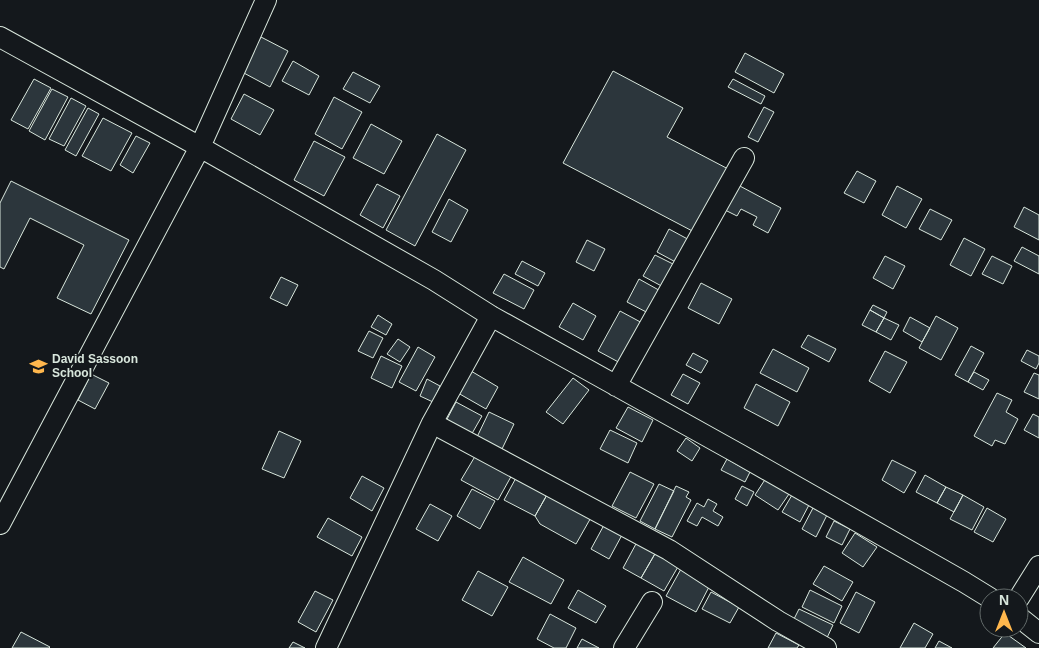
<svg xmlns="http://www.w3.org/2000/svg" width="1039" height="648" viewBox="0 0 1039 648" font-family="Arial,sans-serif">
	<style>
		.building { fill: #2c363c; stroke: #d8e6dc }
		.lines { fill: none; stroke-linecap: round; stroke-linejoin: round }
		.minor-casing { stroke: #d8e6dc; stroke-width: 22 }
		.minor { stroke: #14181c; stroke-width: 20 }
		.labels { text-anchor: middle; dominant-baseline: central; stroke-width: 4; stroke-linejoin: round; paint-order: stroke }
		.poi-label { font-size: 12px; font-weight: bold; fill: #d8e6dc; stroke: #14181c; text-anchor: start }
	</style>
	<rect width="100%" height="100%" fill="#14181c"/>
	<path class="building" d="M261,37l27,14 -18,36 -28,-15z
		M745,53l39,21 -10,19 -39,-21z
		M293,61l26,15 -10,19 -27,-14z
		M613,71l70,37 -16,29 65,34 -34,63 -135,-71z
		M353,72l27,14 -10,17 -27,-14z
		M34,79l17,9 -23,41 -17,-9z
		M733,79l32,17 -4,8 -33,-17z
		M52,89l16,8 -23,43 -16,-9z
		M244,94l30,16 -14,25 -29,-16z
		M334,97l28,15 -20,37 -27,-15z
		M71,98l15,8 -22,40 -15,-7z
		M764,107l10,5 -16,30 -10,-5z
		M88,108l11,6 -23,42 -11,-6z
		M103,118l29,15 -21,38 -29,-15z
		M371,124l31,17 -18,33 -31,-16z
		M437,134l29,16 -51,96 -29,-16z
		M136,136l14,7 -17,30 -13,-8z
		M314,141l31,16 -21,39 -30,-16z
		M857,171l19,10 -12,22 -20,-10z
		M11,181l118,59 -38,74 -34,-16 27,-53 -54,-27 -26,51 -4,-2v-64z
		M377,184l23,12 -17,32 -23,-13z
		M738,185l43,23 -13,25 -15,-8 4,-8 -16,-8 -4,7 -12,-6z
		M897,186l25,13 -16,29 -24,-13z
		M449,199l19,11 -17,32 -19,-10z
		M1024,207l15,8v25l-25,-13z
		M930,209l22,11 -11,20 -22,-11z
		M669,229l26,14 -12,23 -26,-14z
		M964,238l21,11 -14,27 -21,-11z
		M587,240l18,9 -11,22 -18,-9z
		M1022,247l17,9v18l-25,-13z
		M655,255l24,12 -12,22 -24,-13z
		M885,256l20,10 -12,23 -20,-11z
		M992,256l20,10 -9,18 -21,-10z
		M522,261l23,12 -7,13 -23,-12z
		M504,274l30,16 -10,19 -31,-16z
		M281,277l17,8 -11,21 -17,-8z
		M639,279l25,14 -12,22 -25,-13z
		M701,283l31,16 -13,25 -31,-16z
		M573,303l23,13 -13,24 -24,-13z
		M873,305l14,7 -3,6 -14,-8z
		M870,310l14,8 -8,14 -14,-7z
		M620,311l26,14 -22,40 -26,-14z
		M378,315l14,9 -6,11 -15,-8z
		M936,316l22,12 -17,32 -22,-12z
		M910,317l20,11 -8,14 -19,-11z
		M884,318l15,7 -8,15 -15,-8z
		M369,331l14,7 -10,20 -15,-7z
		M808,335l28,14 -7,13 -28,-15z
		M398,339l12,8 -10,15 -13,-8z
		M971,346l13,7 -16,29 -13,-7z
		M418,347l17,10 -19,34 -17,-9z
		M773,349l36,19 -12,24 -37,-19z
		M1027,350l12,6v7l-3,6 -15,-8z
		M885,351l22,11 -17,31 -21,-12z
		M693,353l15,8 -7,12 -15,-8z
		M381,356l21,10 -10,22 -21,-10z
		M471,371l27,16 -12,22 -28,-16z
		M974,372l15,8 -6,10 -15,-8z
		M1034,373l5,2v24l-15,-7z
		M91,374l18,9 -14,26 -17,-9z
		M683,374l17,9 -12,21 -17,-9z
		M573,378l16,12 -26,34 -17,-12z
		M427,379l13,7 -7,16 -13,-6z
		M756,384l34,18 -12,24 -34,-18z
		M997,393l15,7 -6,12 12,7 -13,25 -10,-4 -3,6 -18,-10z
		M456,402l26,14 -12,21 -25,-14z
		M628,407l25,13 -11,22 -26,-14z
		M489,412l25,12 -12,25 -25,-12z
		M1033,414l6,3v21l-15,-8z
		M610,430l27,13 -9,20 -28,-14z
		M279,431l22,10 -17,37 -22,-9z
		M686,438l14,10 -8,13 -15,-10z
		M477,453l36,20 -15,27 -37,-20z
		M727,459l23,13 -5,10 -24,-12z
		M892,460l24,12 -12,21 -22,-13z
		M630,472l24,12 -18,34 -24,-12z
		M925,475l21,12 -9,16 -21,-11z
		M362,476l22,12 -12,23 -22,-13z
		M517,476l31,17 -13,23 -31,-16z
		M766,478l23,16 -11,16 -23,-15z
		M659,484l15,7 -19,38 -15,-8z
		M676,486l13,6 -3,5 5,3 -19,37 -17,-8z
		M742,486l12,6 -7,14 -12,-7z
		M946,487l17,8 -9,17 -17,-9z
		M472,489l23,12 -15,28 -23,-13z
		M548,493l45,21 -17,30 -36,-20 -5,-8z
		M792,495l17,10 -9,17 -18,-10z
		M963,495l21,12 -12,23 -22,-11z
		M708,499l9,5 -4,7 10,6 -5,9 -16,-9 -5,9 -10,-5 10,-18 7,4z
		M430,504l22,12 -14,25 -22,-12z
		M813,508l14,7 -11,22 -14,-8z
		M987,508l19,11 -13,23 -19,-10z
		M328,518l34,19 -10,19 -35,-19z
		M834,521l16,8 -8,16 -16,-8z
		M604,525l18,10 -13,24 -18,-10z
		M855,533l22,14 -14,20 -21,-14z
		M637,542l19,10 -15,26 -18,-10z
		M656,552l23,13 -15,26 -23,-13z
		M523,557l41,23 -13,24 -42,-22z
		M824,566l29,16 -11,19 -29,-17z
		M681,569l29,16 -14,27 -30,-16z
		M478,571l30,16 -16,29 -30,-16z
		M578,590l28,16 -10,17 -28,-15z
		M810,590l32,16 -8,17 -32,-16z
		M315,591l18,9 -17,32 -18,-10z
		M711,592l28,15 -9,16 -28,-14z
		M856,592l19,10 -16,31 -19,-10z
		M799,609l34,16 -7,15 -34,-17z
		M550,614l26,14 -10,20h-12l-17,-9z
		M914,623l19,11 -8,14h-25z
		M21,632l29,15 -1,1h-37z
		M776,633l23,12 -2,3h-29z
		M1005,633l21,15h-33z
		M582,639l17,9h-22z
		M939,641l13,7h-17z
		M293,642l12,6h-16z"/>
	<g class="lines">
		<defs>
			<path id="minor" d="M0,37l200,110 234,133 57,36 248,138 225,128 26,16
				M616,386l128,-228
				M432,423l237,127 109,71 48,27
				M0,524l200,-377 66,-147
				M1019,598l20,-32
				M1019,617l20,16
				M326,648l106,-225 59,-107
				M624,648l28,-46"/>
		</defs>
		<use href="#minor" class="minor-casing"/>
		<use href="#minor" class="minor"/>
	</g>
	<defs>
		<symbol id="school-bare" viewBox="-9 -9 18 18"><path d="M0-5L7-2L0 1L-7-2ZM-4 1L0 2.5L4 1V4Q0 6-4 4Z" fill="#ffb74d" stroke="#14181c" stroke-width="2.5" paint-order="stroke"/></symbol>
	</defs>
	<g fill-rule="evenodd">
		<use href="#school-bare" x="26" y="354" width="25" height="25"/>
	</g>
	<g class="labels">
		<g class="poi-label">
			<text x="52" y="359">David Sassoon<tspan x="52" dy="14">School</tspan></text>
		</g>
	</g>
	<g transform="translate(1004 613)"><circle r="24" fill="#14181c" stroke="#626a69"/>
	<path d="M0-4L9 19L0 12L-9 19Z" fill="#ffb74d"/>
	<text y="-8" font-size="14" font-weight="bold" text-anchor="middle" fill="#d8e6dc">N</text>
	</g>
</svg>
